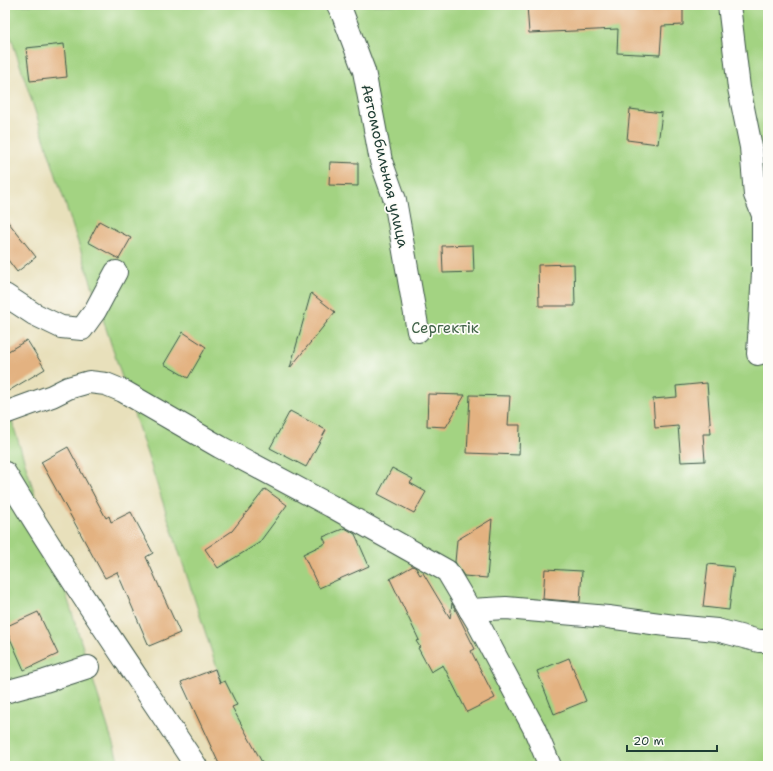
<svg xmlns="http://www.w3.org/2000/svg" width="773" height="771" font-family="'Shantell Sans',sans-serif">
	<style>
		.green { fill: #a3d382; stroke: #61885b }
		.building { fill: #e3b281 }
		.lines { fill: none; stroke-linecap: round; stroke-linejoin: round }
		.minor-casing { stroke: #3d5548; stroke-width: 24 }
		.minor { stroke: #fff; stroke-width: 22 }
		.labels { text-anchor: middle; stroke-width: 3.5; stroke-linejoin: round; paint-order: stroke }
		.street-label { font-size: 15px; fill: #1f3d34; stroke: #fdfcf7 }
		.park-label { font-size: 15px; fill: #406248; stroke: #fdfcf7 }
	</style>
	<rect width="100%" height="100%" fill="#fdfcf7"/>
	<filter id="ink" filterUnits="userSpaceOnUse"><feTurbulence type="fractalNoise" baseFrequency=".025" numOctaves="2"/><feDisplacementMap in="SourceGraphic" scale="8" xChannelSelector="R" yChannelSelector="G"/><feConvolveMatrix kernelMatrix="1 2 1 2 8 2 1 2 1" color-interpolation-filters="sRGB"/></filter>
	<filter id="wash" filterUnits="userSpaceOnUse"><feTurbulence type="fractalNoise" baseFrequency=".012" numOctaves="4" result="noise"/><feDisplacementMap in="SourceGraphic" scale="16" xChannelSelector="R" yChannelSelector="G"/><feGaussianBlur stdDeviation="0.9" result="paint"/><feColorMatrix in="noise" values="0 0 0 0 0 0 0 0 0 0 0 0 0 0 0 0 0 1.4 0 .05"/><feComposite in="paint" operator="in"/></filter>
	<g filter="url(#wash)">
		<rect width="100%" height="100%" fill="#e8e0bb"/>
		<g class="green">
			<path d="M5,5H768V766H249L5,19Z"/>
			<path d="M5,399L120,766H5Z"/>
		</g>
		<g id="blocks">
			<g class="building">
				<path d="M527,5H616L683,9V25L662,26L660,55L617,53L618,29L529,33Z"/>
				<path d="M64,44L67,77L30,81L26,48Z"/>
				<path d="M630,109L662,113L658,144L627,140Z"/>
				<path d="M330,162L358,163V186L329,185Z"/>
				<path d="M5,218L36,257L17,272L5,256Z"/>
				<path d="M99,221L131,238L119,259L88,242Z"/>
				<path d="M473,245L474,272L443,273L442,246Z"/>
				<path d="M574,264L575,306H539L538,265Z"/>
				<path d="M311,293L335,312L290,368Z"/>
				<path d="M183,332L206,347L188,378L164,364Z"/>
				<path d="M27,340L45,369L5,393V353Z"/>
				<path d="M707,383L711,434H703L705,461L681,462L678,426L655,428L653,399L677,397L676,386Z"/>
				<path d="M428,394L465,395L446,427L427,426Z"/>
				<path d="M470,395L510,396L508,425H520L519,455L467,453Z"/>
				<path d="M290,411L326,430L306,467L270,448Z"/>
				<path d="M68,447L106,518L109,516L111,522L131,512L153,553L146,557L180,633L149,646L117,572L105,578L41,462Z"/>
				<path d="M392,468L413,479L410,483L426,492L414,513L378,494Z"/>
				<path d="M265,489L287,505L259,543L218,568L205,549L232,531Z"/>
				<path d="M492,519L487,578L464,576L455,562L457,540Z"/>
				<path d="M345,528L355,534L369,566L319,588L303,554L326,543L323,537Z"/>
				<path d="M708,564L734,567L729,610L703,607Z"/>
				<path d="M413,566L416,568L420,575L423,573L450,618L452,603L475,649L471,651L495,698L467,712L443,665L431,672L418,648L420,647L416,641L419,640L390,579Z"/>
				<path d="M545,569L582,571L580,602L543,599Z"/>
				<path d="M38,612L58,654L24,670L5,627Z"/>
				<path d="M569,658L586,701L554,714L537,671Z"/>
				<path d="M215,669L220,683L225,681L237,705L232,707L264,766H220L181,682Z"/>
			</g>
		</g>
	</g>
	<g filter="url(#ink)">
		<use href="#blocks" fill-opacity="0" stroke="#3d5548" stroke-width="1"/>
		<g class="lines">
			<g class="minor-casing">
				<g id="minor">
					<path d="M338,5L343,15L364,71L381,161L395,200L418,331"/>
					<path d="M729,5L739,88L751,147L755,195L763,215V273L758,354"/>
					<path d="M5,295L34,314L61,327L82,329L95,311L116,272"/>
					<path d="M5,413L52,396L68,388L89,382L106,384L123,391L220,447L331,506L447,571L479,625L534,728L550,766"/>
					<path d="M5,473C65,573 132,669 196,766"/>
					<path d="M470,610L506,608L608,617L674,626L717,630L759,641H768"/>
					<path d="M5,692L45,681L88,667"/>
				</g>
			</g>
			<use href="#minor" class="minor"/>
		</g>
	</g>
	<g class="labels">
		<g class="street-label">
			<text transform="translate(385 166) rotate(77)" y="5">Автомобильная улица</text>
		</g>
		<g class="park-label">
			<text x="445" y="333">Сергектік</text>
		</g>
	</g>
	<rect width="773" height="771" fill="none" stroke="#fdfcf7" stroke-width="20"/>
	<path d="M627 745v6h90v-6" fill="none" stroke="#1f3d34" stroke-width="2"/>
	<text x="633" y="745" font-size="12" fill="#1f3d34" stroke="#fdfcf7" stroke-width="3" paint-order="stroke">20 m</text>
</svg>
